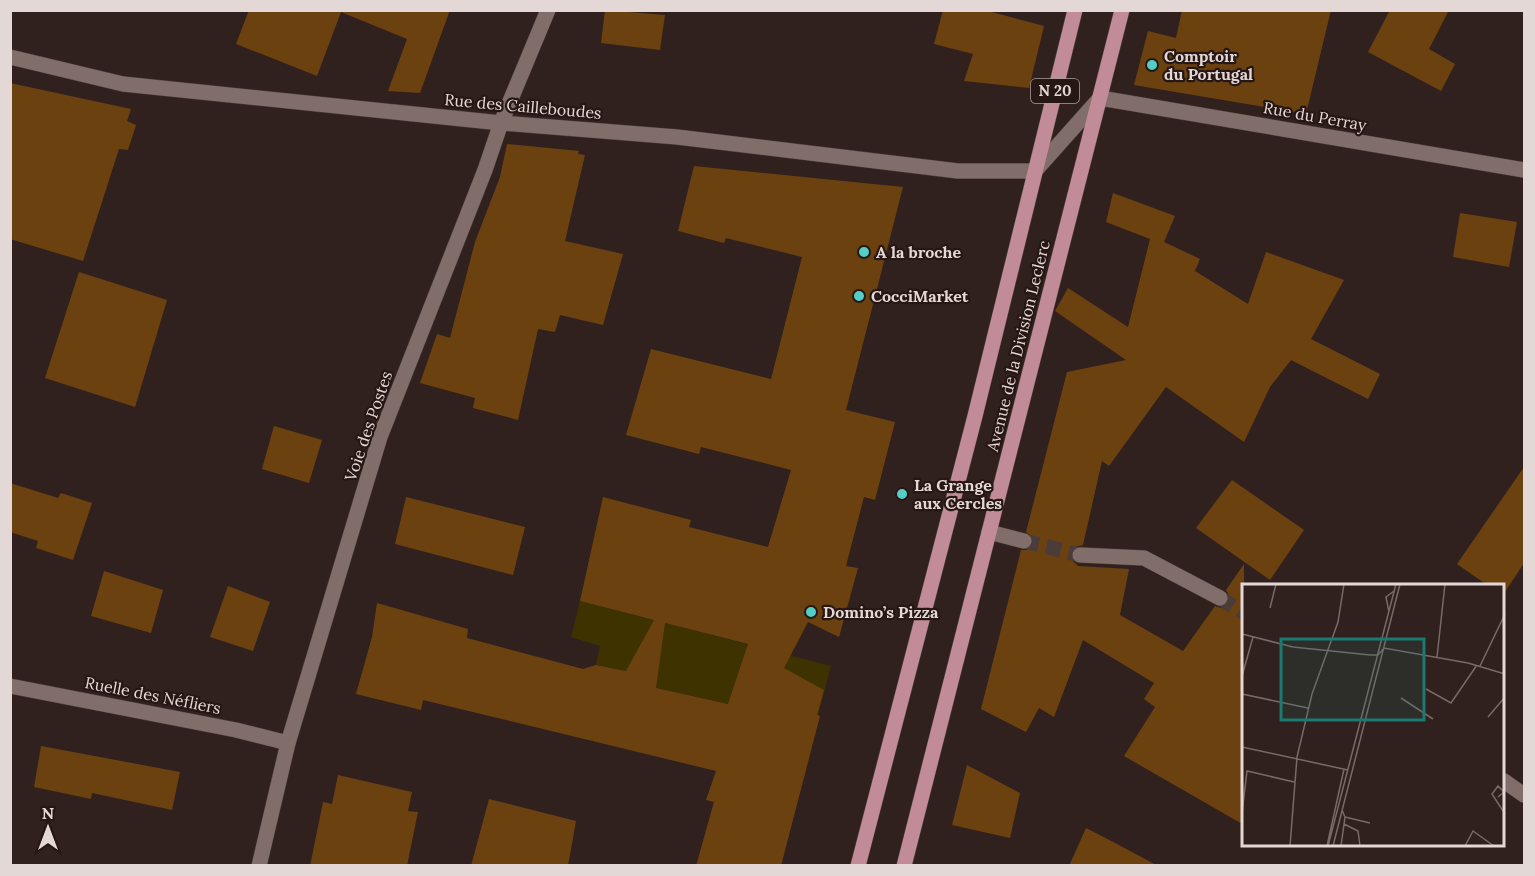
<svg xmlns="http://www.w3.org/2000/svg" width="1535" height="876" font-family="Lora,serif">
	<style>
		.green { fill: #3d3200 }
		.building { fill: #6c4110; fill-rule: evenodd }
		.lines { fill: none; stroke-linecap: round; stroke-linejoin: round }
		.minor-tunnel { stroke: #4c3c39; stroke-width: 15; stroke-dasharray: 15 8; stroke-linecap: butt }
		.minor-casing { stroke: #4d403d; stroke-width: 16 }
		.major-casing { stroke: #4d403d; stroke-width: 16 }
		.minor { stroke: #816d69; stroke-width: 15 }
		.major { stroke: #c18b97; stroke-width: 15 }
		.poi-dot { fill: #54cdc7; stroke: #271714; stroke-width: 2 }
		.labels { text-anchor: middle; stroke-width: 4.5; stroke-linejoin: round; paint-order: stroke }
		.shield { fill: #271714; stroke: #ab9e9b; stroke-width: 1.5 }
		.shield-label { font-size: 15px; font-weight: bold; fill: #e3d8d5 }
		.poi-label { font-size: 16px; font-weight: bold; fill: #e3d8d5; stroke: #271714; text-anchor: start }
		.street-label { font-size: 16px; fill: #e3d8d5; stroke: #271714 }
		.inset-road { fill: none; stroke: #786a67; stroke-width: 1.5 }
		.view { fill: #1a7b73; fill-opacity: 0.15; stroke: #1a7b73; stroke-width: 3 }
		.inset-edge { fill: none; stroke: #e3d8d5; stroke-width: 3 }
	</style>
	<rect width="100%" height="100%" fill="#31211e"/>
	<path class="green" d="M580,601L831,666L818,715L728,704L656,688L626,671L596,665L600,646L571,637Z"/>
	<g class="building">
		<path d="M249,10H450L420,93L388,91L407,39L341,12L317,76L236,44Z"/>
		<path d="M605,10L665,15L660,50L601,43Z"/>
		<path d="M943,10H984L1044,26L1029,88L964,81L973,54L934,44Z"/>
		<path d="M1182,10H1331L1306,114L1134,85L1148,31L1176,38Z"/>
		<path d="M1390,10H1449L1429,49L1455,64L1441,91L1368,52Z"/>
		<path d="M10,83L131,109L127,121L136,125L128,150L119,149L83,261L10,239Z"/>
		<path d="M507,144L579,151L578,154L585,155L565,241L623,254L603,325L560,315L555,332L538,329L518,420L473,408L475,398L420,383L437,334L450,338L475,242L500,177Z"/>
		<path d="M694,166L903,187L846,410L895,422L875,500L864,497L846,566L858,568L839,637L808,622L784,668L824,690L817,715L820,716L781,866H696L714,802L706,800L716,771L423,700L421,710L356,694L372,637L377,603L468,629L467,638L583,669L596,665L626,671L654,620L580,601L603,497L691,520L689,527L768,547L791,470L701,447L699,454L626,435L651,349L771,379L802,257L726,238L724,243L678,231ZM665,623L748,644L728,704L656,688Z"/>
		<path d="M1113,193L1175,216L1164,242L1200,259L1195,271L1248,304L1266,252L1344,280L1311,339L1380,374L1368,399L1291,360L1270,387L1244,442L1166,387L1109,466L1102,461L1083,545L1075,547L1070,554L1072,560L1078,566L1129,569L1120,615L1183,651L1215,606L1221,608L1228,603L1230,597L1226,590L1244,564V825L1124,756L1155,707L1144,699L1154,683L1083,640L1054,717L1039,708L1026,732L981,709L1021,550H1027L1033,544V538L1026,532L1067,372L1126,360L1055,311L1068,288L1128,327L1150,239L1106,222Z"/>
		<path d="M1460,213L1517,222L1509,267L1453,257Z"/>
		<path d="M79,272L167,300L135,407L45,378Z"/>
		<path d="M274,426L322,440L309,483L262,469Z"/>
		<path d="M1524,467V563L1503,595V585H1487L1457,564Z"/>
		<path d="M1232,480L1304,530L1270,580L1196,528Z"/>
		<path d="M10,483L58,498L61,493L92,503L73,560L36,548L38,541L10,532Z"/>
		<path d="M406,497L525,527L513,575L395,544Z"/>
		<path d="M104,571L163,590L151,633L91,616Z"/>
		<path d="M228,586L270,602L253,651L210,637Z"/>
		<path d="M41,746L180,772L172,810L92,793L91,799L34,787Z"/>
		<path d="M967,765L1020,793L1010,838L952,825Z"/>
		<path d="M338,775L412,792L408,811L418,812L407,866H310L323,802L332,804Z"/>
		<path d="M489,799L576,821L568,866H471Z"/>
		<path d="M1086,828L1117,844L1158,866H1069Z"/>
	</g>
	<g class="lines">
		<g class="minor-tunnel">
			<path d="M1024,541L1080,555"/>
			<path d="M1220,598L1244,613"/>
		</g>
		<g class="minor-casing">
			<g id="minor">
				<path d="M10,57L123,84L501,123L677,137L958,171H1035L1100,98L1524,170"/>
				<path d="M989,532L1024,541"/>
				<path d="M1080,555L1144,558L1220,598"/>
				<path d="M10,686L236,730L288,743"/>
				<path d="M1504,781L1524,795"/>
				<path d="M259,866L288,743L380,437L485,170L501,123L548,10"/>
			</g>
		</g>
		<g class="major-casing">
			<g id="major">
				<path d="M858,866L975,416L1075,10"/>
				<path d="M904,866L1122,10"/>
			</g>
		</g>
		<use href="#minor" class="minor"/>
		<use href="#major" class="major"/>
	</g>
	<g class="poi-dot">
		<circle cx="1152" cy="65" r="6"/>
		<circle cx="864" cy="252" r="6"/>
		<circle cx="859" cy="296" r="6"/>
		<circle cx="902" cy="494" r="6"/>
		<circle cx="811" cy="612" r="6"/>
	</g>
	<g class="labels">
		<rect class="shield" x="1031" y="79" width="48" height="24" rx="4.5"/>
		<g class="shield-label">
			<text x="1055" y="96">N 20</text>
		</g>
		<g class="poi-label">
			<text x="1164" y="62">Comptoir<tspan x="1164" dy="18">du Portugal</tspan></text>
			<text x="876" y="258">A la broche</text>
			<text x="871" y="302">CocciMarket</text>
			<text x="914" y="491">La Grange<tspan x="914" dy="18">aux Cercles</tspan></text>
			<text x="823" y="618">Domino’s Pizza</text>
		</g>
		<g class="street-label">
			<text transform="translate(523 106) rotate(5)" y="6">Rue des Cailleboudes</text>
			<text transform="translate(1315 116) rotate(10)" y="6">Rue du Perray</text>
			<text transform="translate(1018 346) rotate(-76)" y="6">Avenue de la Division Leclerc</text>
			<text transform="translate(368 426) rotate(-71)" y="6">Voie des Postes</text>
			<text transform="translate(153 695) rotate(11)" y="6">Ruelle des Néfliers</text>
		</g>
	</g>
	<g transform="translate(1242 584)">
		<rect width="262" height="262" fill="#31211e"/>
		<path class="inset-road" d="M28,24L34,0M147,28L144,13L152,7M0,50L51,63L128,71H136L142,64L226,79L263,90M195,73L203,0M238,82L263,30M0,92L11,53M184,105L209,119L235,81M0,110L66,124M159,114L191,135M246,133L263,113M0,163L106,186M256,213L262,208L256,202L250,210L263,230M0,229L5,187L52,198M0,229V260M103,233L128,239M102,240L116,247L118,262M48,262L55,173L70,110L96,38L102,0M85,262L102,185M86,262L154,0M91,262L158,0M99,262L103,233L100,226M223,262L231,247L252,262"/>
		<path class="view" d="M39,55H182V136H39Z"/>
		<rect width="262" height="262" class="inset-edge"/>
	</g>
	<rect width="1535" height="876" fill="none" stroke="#e3d8d5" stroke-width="24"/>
	<g transform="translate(48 828)" stroke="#271714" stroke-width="4.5" paint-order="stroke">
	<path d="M0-4.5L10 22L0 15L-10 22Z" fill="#e3d8d5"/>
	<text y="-9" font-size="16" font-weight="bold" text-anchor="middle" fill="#e3d8d5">N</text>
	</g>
</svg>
